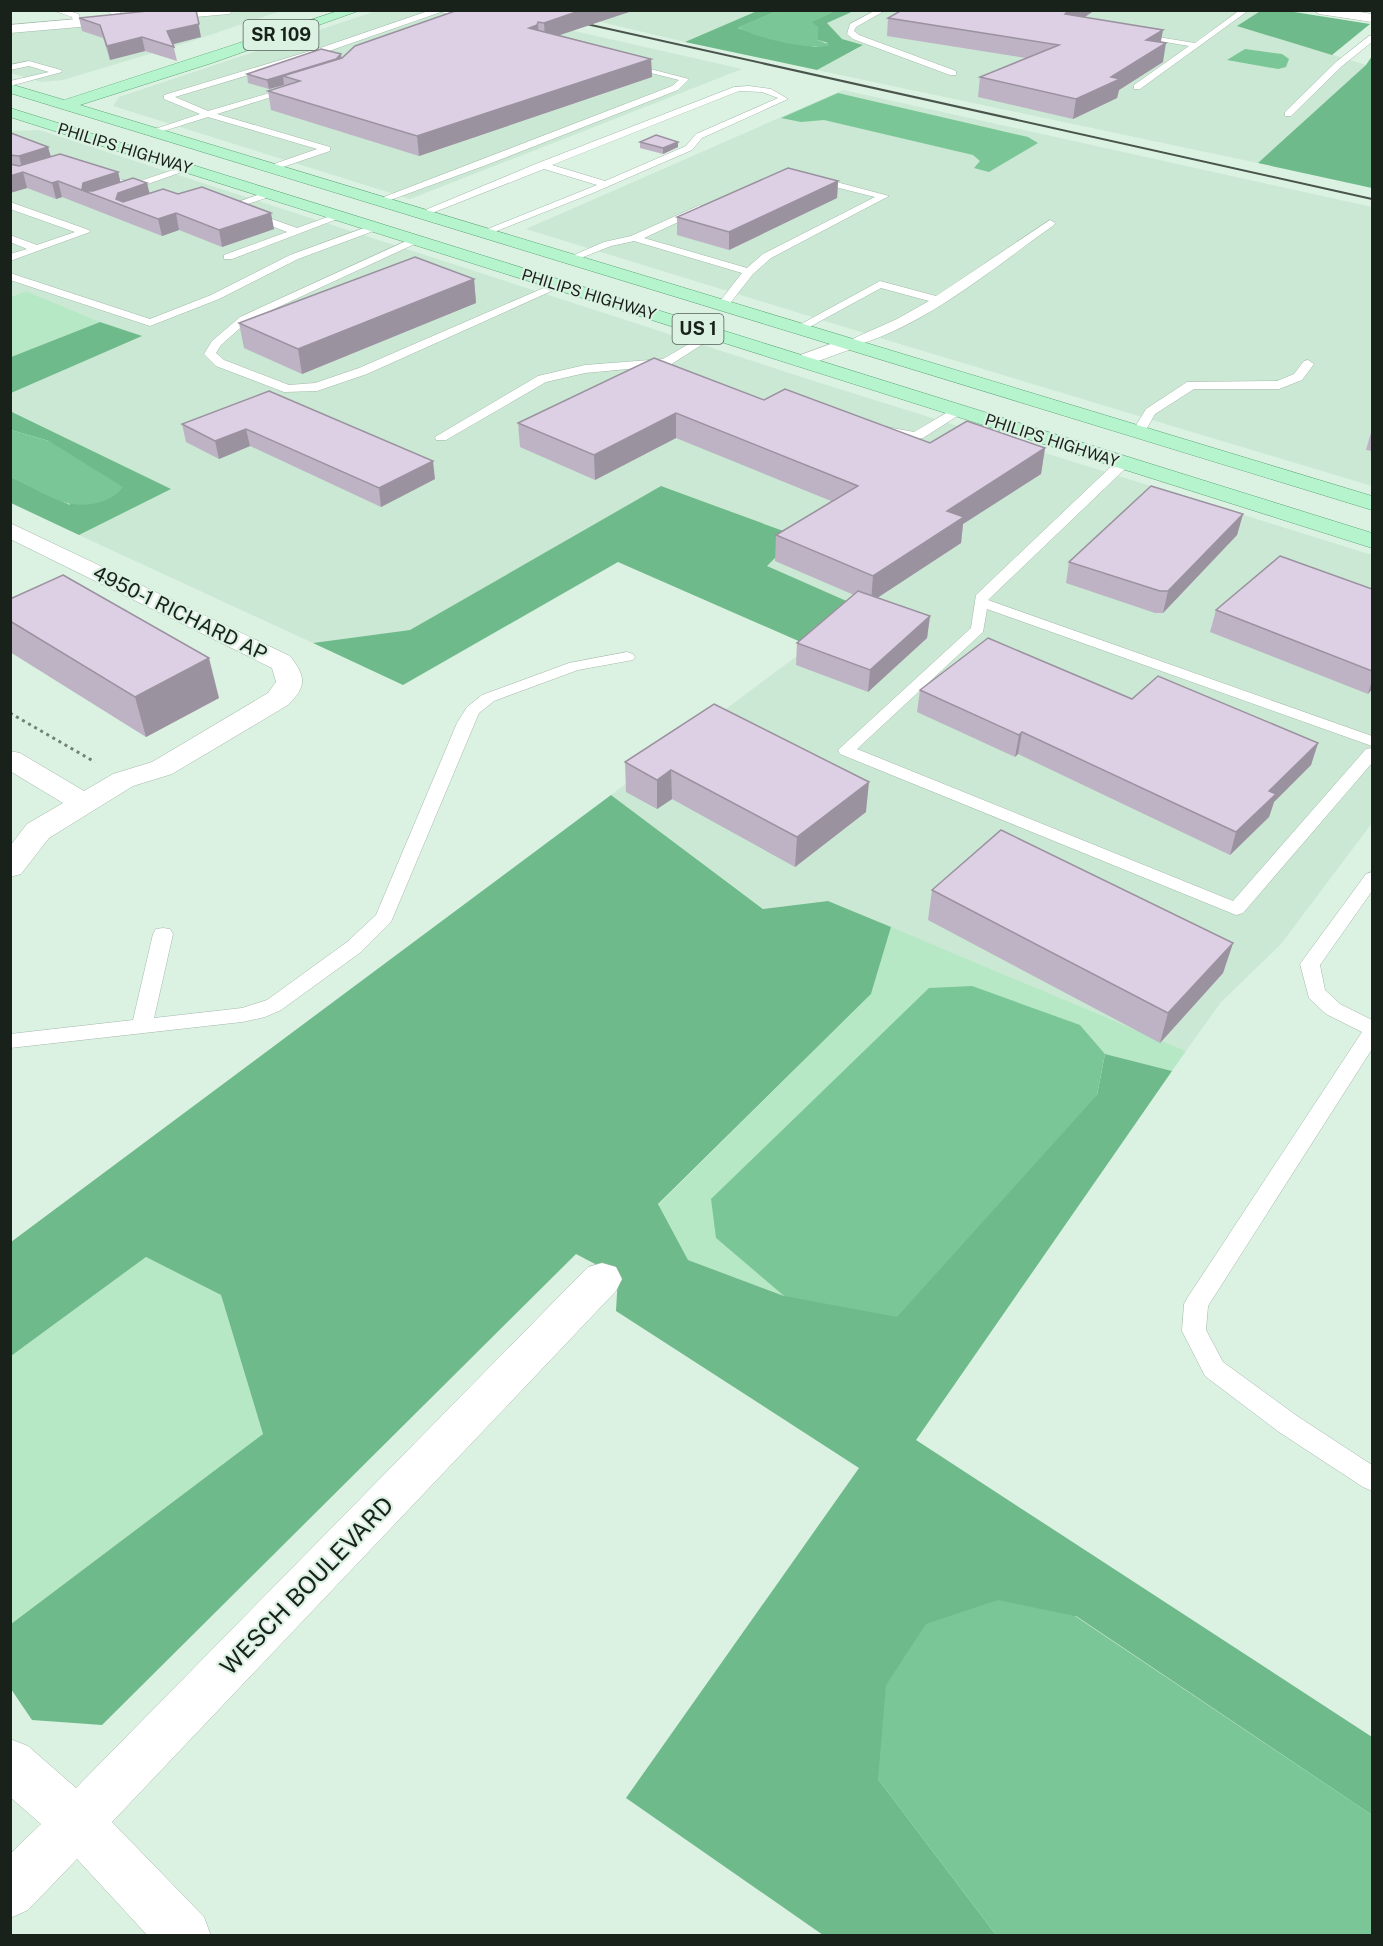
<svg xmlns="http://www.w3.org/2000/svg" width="1383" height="1946" font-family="'Public Sans',sans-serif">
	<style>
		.built { fill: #cae8d3 }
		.green { fill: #b6e8c6 }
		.forest { fill: #6eba8a }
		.water { fill: #7bc696 }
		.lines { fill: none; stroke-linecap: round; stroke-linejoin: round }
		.service-casing { stroke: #a4b9ab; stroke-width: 1 }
		.minor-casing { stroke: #a4b9ab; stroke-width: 1 }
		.tertiary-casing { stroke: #a4b9ab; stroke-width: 1 }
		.primary-casing { stroke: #5fa579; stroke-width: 1 }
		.path { stroke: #728076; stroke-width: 3; stroke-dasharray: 3 4; stroke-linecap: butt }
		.service { fill: #fff; fill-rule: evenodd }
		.minor { fill: #fff; fill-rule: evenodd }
		.tertiary { fill: #fff; fill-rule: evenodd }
		.primary { fill: #b5f4cd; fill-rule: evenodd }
		.rail { stroke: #49544c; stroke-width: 2 }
		.wall { fill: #beb3c4 }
		.shaded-wall { fill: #9b92a0 }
		.building { fill: #ddd0e4; stroke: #9b92a0; stroke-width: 1.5 }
		.labels { text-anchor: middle; stroke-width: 4.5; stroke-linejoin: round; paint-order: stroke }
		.far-street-label { font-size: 16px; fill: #19211b; stroke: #dbf1e2 }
		.shield { fill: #dbf1e2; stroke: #535f57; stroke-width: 1.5 }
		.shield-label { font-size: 18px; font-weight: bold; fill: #19211b }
		.street-label { font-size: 20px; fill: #19211b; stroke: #dbf1e2 }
		.near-street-label { font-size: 24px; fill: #19211b; stroke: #dbf1e2 }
	</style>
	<rect width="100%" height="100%" fill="#dbf1e2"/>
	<g class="built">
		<path d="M856,10L1262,11L1238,26L1366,65L1258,163L817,70L862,46L842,39L827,23Z"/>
		<path d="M254,11H281L189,42L63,80L41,82L11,73L10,31Z"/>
		<path d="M376,11H486L742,69L410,199L113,106L119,97Z"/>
		<path d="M555,11H757L685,42Z"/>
		<path d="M843,90L1372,207V486L890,341L526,229Z"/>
		<path d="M39,130L820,383L1372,555V823L1281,944L1221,1002L1186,1051L828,901L764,909L611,795L810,646L850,603L766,566L797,537L661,486L410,630L313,643L79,535L170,489L11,411V393L141,336L100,322L26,291L11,297V131Z"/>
	</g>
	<g class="green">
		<path d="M26,291L100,322L11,357V297Z"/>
		<path d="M891,927L1186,1051L1172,1071L1105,1054L1080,1025L716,1238L784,1296L688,1260L658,1205L871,994Z"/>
		<path d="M146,1257L221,1295L263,1434L11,1624V1356Z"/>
	</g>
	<g class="forest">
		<path d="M779,10L738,28L768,38L816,47L828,43L818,40V28L811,22L834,11L856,10L827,23L842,39L863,45L817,70L685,42L757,11Z"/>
		<path d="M1262,10L1288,11L1370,24L1332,55L1237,26Z"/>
		<path d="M1372,56V188L1258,163L1366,65Z"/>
		<path d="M100,322L142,336L11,393V357Z"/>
		<path d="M10,411L171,489L79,535L11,503V477L70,505L49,441L11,430Z"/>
		<path d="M661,486L797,536L767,566L851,603L810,646L618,562L403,685L313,643L410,630Z"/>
		<path d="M611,795L763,909L828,901L891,927L871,994L658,1204L688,1260L784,1296L1097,1095L1105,1054L1172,1071L916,1440L1372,1737V1815L1076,1616L878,1779L996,1935H823L626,1798L859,1468L616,1311L618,1276L576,1254L102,1725L32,1720L11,1689V1624L263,1434L221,1295L146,1257L11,1356V1242Z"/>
	</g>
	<g class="water">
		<path d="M779,10L834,11L812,22L818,28V40L830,45C815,52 751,37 738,27Z"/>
		<path d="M1245,49L1282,54L1289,59L1286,67L1278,69L1227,60Z"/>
		<path d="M838,93L1028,137L1038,143L989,172L974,168L980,161L973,155L824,120L801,122L781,118Z"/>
		<path d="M11,430L49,441L123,487C113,502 89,507 71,504C57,502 25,484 11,477Z"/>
		<path d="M972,986L1080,1025L1105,1054L1097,1095L897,1317L784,1296L716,1238L711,1199L929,988Z"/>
		<path d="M998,1600L1075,1616L1372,1815V1935H996L878,1779L886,1685L926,1624Z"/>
	</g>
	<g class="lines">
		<g class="service-casing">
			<g id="service">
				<path d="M52,10H65L79,14L81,23L74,25L72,17Z"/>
				<path d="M106,10L120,12L119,22H113V15Z"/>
				<path d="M431,10H452L478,19L474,21L441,12L326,52L175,97L208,111L297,85V89L217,114L330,147V151L274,170L269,167L271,165L317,149L208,117L154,134L149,131L200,114L164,99V95L320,48Z"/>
				<path d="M876,10H886L856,27L854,31L859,35L956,71V75H950L853,39L847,34L850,24Z"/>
				<path d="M1240,10H1249L1140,89H1134V85L1189,46L1136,37H1133V33L1195,43Z"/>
				<path d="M1369,36H1372V42L1342,66L1291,116H1285V112L1336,62Z"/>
				<path d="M29,61L61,70L62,72L10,86V81L49,72L29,66L10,70V65Z"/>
				<path d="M623,62L689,79L678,90L489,164L385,202L376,200L672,86L679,80L623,66Z"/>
				<path d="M749,86L771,89L788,99L702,138L692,150L593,193L489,234L480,232L597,185L544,169L427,215L418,213L538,163L734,87ZM739,91L762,92L778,98L696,134L686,146L605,181L552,165Z"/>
				<path d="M185,166L193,168L134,189L114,182L119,179L134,183Z"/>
				<path d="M814,176L889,196L771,258L753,274L727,307H719L717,305L742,273L634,241L611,246L576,260H568L567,258L604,242L631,236L700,205L705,208L704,210L644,238L747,268L763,254L875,197L811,181L809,179Z"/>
				<path d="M269,191L274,194L272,196L239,207L297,228L336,214L345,216L232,259H224V255L287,232L224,207Z"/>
				<path d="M10,202L89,230L90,232L10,261V254L27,249L10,242V235L37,245L75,232L10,209Z"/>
				<path d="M1050,220L1055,223L1054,225C990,270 924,328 847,348L841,344L897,319L929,301L881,288L802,331L798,332L792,329L880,281L936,296Z"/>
				<path d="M375,224L380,227L379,229L298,259L219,299L150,326L10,280V273L150,319L211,295L290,255Z"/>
				<path d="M415,237L420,240L419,242L248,321L221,345L216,353L224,360L289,385L315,383L359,368L555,283H563L565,285L367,374L317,391L284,392L216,366L204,354L212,341L240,317Z"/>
				<path d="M713,330L717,331V335L670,365L585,373L546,382L446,440H436L435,437L538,376L585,365L663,359Z"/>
				<path d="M1308,360L1314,364L1302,380L1279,389H1194L1155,414L1143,435L1138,436L1132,432L1146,409L1187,382L1277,381L1294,374L1304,361Z"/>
				<path d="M958,406L964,410L962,413L923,438L911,440L882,434L881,431L887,427L914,432Z"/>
				<path d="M1123,459L1128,460L1130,463L1128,466L988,600L1372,736V746L987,609L983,632L857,749L1233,901L1366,749L1372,748V763L1243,913L1236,915L840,754L838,750L971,628L976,595L1118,460Z"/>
				<path d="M627,652L633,654L635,657L633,660L578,670L494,701L479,713L391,922L361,952L281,1010L265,1017L242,1022L10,1048V1034L133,1020L153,934L156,929L163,928L170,929L173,934L154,1018L242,1008L267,1000L347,942L376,915L457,723L467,707L482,695L569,663Z"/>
				<path d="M1372,872V891L1320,965L1325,990L1340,1004L1372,1020V1049L1208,1306L1206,1330L1223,1362L1297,1416L1372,1465V1491L1363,1487L1279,1432L1205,1376L1182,1331L1184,1304L1188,1297L1362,1032L1326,1014L1309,998L1300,964L1366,874Z"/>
			</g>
		</g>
		<g class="minor-casing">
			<g id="minor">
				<path d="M178,10H235L229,14L10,33V25Z"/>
				<path d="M847,338L854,340L857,344L854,348L802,367L795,365L792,361L795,357Z"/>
				<path d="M10,523L290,656C306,677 307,686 288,705L172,774L133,786L49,838L21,874L10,877V846L27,824L63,803L10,771V751L20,753L84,791L113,774L152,762L268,693L276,682L272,668L10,539Z"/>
				<path d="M602,1263L616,1267L622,1279L616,1291L112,1822L204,1917L211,1936H148L77,1859L28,1910L10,1918V1854L41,1824L10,1797V1739L28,1746L76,1788L588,1267Z"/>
			</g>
		</g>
		<g class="tertiary-casing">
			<path id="tertiary" d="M1313,10H1348L1372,14V22L1319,14Z"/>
		</g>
		<g class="primary-casing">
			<g id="primary">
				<path d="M341,10H361L212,63L80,105L1372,496V510L10,93V84L64,100Z"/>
				<path d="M10,108L1372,533V548L10,117Z"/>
			</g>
		</g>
		<path class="path" d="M10,713L95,762"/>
		<use href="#service" class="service"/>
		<use href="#minor" class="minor"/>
		<use href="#tertiary" class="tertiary"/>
		<use href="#primary" class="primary"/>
		<path class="rail" d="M573,21L1372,199"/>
	</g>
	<g class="wall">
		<path d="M458,10H635L559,35L651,59L652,77L419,156L271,110L268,91L284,86V85L269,89L248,83L247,74L341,58Z"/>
		<path d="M902,10H1095L1085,17L1161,42L1163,62L1119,90L1117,98L1073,119L978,97L980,77L1026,58L887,36L888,18Z"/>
		<path d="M79,18L201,37L173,44L177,61L145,51L110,60L103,38L82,31Z"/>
		<path d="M10,133L48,147L51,156L118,172L120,182L150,193L274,229L222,247L179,230L162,236L62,197L56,199L27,188L10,193Z"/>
		<path d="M640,142H678V147L663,154L640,148Z"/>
		<path d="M838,181L837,198L729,250L677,235V217Z"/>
		<path d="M474,279L476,303L302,374L244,348L239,323Z"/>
		<path d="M269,391L435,479L381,507L250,446L219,459L186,442L182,424Z"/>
		<path d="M764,400L930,443L1045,448L1041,474L963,524L961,543L877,598L930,616L927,638L868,692L796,665L797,643L854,595L775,561L776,535L831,501L676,438L595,480L520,447L518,423Z"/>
		<path d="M1372,429V451L1366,450Z"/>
		<path d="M1243,514L1237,535L1163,613H1155L1066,583L1069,562Z"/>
		<path d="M1372,589V689L1368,694L1210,632L1216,610Z"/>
		<path d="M10,599L219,698L146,737L10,652Z"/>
		<path d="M920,690L1132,699L1318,743L1311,765L1274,802L1269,817L1230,855L1018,754L1015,757L917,712Z"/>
		<path d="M714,704L866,812L795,867L672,799L657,809L626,792L625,762Z"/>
		<path d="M932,890L1233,943L1223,973L1160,1043L928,920Z"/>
	</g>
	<g class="shaded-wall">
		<path d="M196,10L201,37L170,45L167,31Z"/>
		<path d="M582,10H635L545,40L544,23Z"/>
		<path d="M1069,10H1095L1062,32L1065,14Z"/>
		<path d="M538,22L539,39L529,28Z"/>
		<path d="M1163,30L1160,47L1166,43L1163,62L1119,90L1117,98L1073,119L1076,99L1111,77L1146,40Z"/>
		<path d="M142,37L145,51L110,60L107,46Z"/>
		<path d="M341,54L342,63L283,76L284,85L269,89L267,80Z"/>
		<path d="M651,59L652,77L419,156L417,136Z"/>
		<path d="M678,142V147L663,154V148Z"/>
		<path d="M48,147L52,162L23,172L19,156Z"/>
		<path d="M23,172L27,188L10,193V176Z"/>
		<path d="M118,172L122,188L97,196L82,190L83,183Z"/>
		<path d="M58,181L62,197L56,199L52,183Z"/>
		<path d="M838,181L837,198L729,250V232Z"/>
		<path d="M147,183L151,199L126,207L116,199L118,193Z"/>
		<path d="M176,213L179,230L162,236L158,219Z"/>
		<path d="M271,213L274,229L222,247L219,230Z"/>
		<path d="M474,279L476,303L302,374L298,349Z"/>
		<path d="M676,413V438L595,480L594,455Z"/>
		<path d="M246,429L250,446L219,459L215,441Z"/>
		<path d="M1045,448L1041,474L963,524L961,543L871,602L873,576L947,511Z"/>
		<path d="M433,461L435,479L381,507L379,488Z"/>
		<path d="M1243,514L1237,535L1163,613L1168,591Z"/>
		<path d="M930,616L927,638L868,692L870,670Z"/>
		<path d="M209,658L219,698L146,737L135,697Z"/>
		<path d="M1372,680V689L1368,694Z"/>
		<path d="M1022,732L1018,754L1015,757L1019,735Z"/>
		<path d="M1318,743L1311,765L1274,802L1269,817L1230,855L1236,832L1269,791Z"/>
		<path d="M671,770L672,799L657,809V780Z"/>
		<path d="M869,782L866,812L795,867L797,837Z"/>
		<path d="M1233,943L1223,973L1160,1043L1168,1013Z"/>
	</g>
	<g class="building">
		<path d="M158,10H196L199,24L167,31L174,47L142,37L107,46L100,25L79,18Z"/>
		<path d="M458,10H582L544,23L538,22L537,25L529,28L651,59L417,136L268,91L300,81L283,76L342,58L355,46Z"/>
		<path d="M902,10H1069L1065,14L1163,30L1146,40L1166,43L1111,77L1120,79L1076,99L980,77L1059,45L888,18Z"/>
		<path d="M321,49L341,54L336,59L267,80L247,74Z"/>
		<path d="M10,133H11L48,147L19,156L10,155Z"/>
		<path d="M656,135L678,142L663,148L640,142Z"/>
		<path d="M60,154L118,172L83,183L82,189L84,191H93L133,178L147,183L118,193L116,199L123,202L163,189L178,194L202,187L271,213L219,230L176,213L158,219L58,181L52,183L23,172L10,176V164L19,166Z"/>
		<path d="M788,168L838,181L729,232L677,217Z"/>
		<path d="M415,257L474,279L298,349L239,323Z"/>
		<path d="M654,358L764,400L785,389L930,443L967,421L1045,448L947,511L964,517L873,576L776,535L858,486L676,413L594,455L518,423Z"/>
		<path d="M269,391L433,461L379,488L246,429L215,441L182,424Z"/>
		<path d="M1151,486L1243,514L1168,591H1160L1069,562Z"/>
		<path d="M1280,556L1372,589V671L1216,610Z"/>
		<path d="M63,575L209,658L135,697L10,621V599Z"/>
		<path d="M858,591L930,616L870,670L797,643Z"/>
		<path d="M988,638L1132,699L1158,676L1318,743L1269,791L1276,794L1236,832L1022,732L1019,735L920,690Z"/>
		<path d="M714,704L869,782L797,837L671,770L657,780L625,762Z"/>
		<path d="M1001,830L1233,943L1168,1013L932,890Z"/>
	</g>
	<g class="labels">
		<g class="far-street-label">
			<text transform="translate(125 148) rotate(17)" y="6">PHILIPS HIGHWAY</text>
			<text transform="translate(589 294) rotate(17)" y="6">PHILIPS HIGHWAY</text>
			<text transform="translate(1052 440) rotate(18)" y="6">PHILIPS HIGHWAY</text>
		</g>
		<g class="shield">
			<rect x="243.5" y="20" width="75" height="30" rx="4.5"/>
			<rect x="672.5" y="314" width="51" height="30" rx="4.5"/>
		</g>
		<g class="shield-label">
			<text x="281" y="41">SR 109</text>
			<text x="698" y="335">US 1</text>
		</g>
		<g class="street-label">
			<text transform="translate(180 613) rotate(26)" y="7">4950-1 RICHARD AP</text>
		</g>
		<g class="near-street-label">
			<text transform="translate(307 1586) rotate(-46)" y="8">WESCH BOULEVARD</text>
		</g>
	</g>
	<rect width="1383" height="1946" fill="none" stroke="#19211b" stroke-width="24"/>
</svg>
